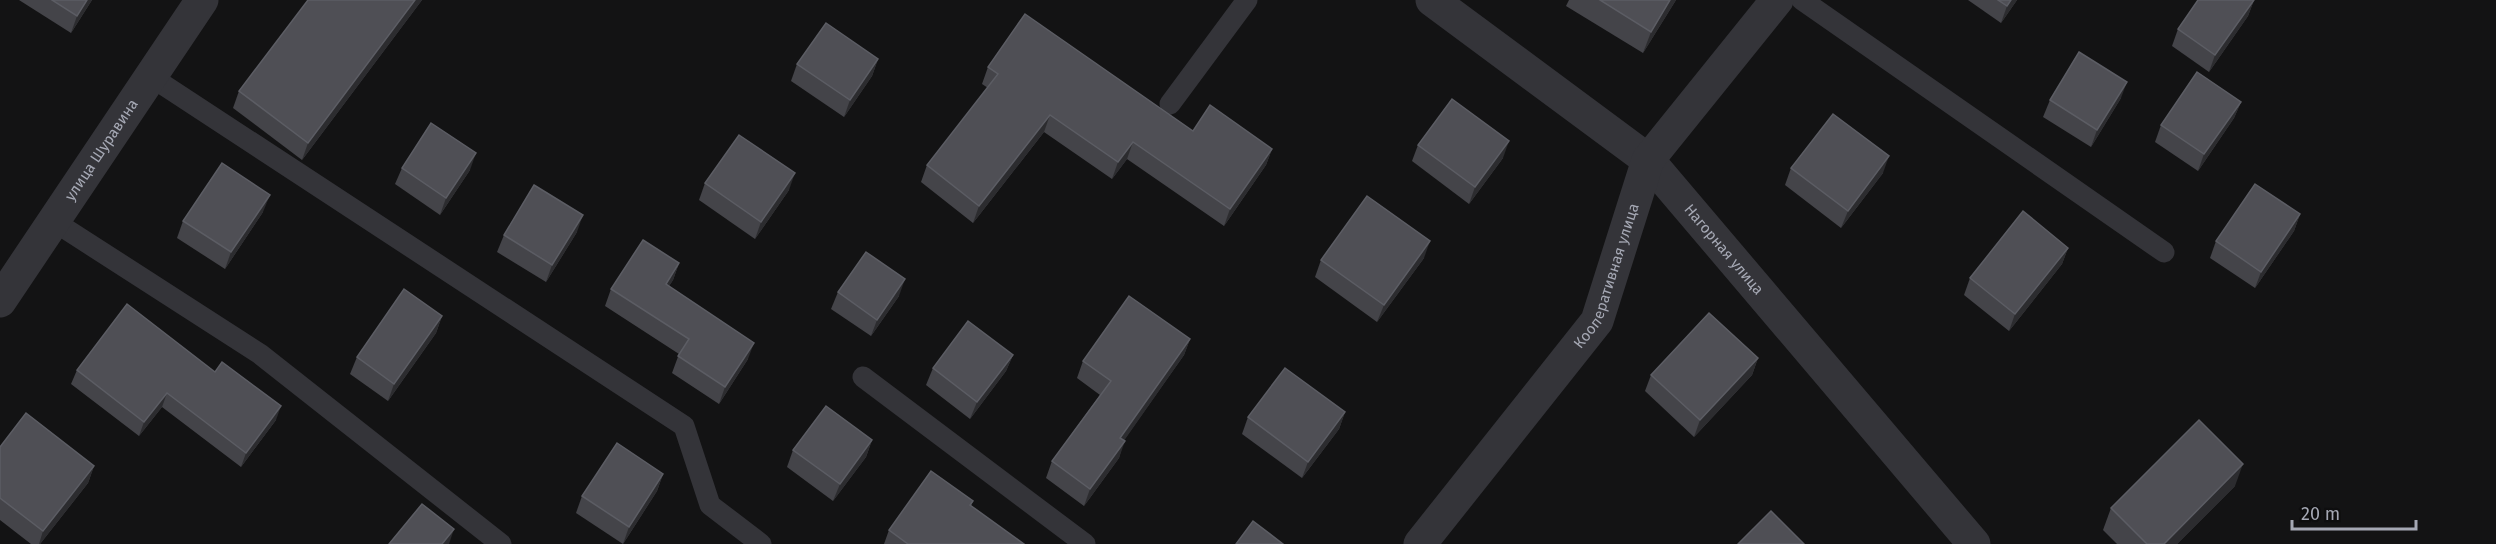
<svg xmlns="http://www.w3.org/2000/svg" width="2496" height="544" font-family="'Fira Sans',sans-serif">
	<style>
		.lines { fill: none; stroke-linecap: round; stroke-linejoin: round }
		.lane { stroke: #343439; stroke-width: 21 }
		.street { stroke: #343439; stroke-width: 33 }
		.wall { fill: #444449 }
		.shaded-wall { fill: #2c2c2f }
		.building { fill: #4f4f55; stroke: #5c5d64; stroke-width: 1.5 }
		.labels { text-anchor: middle; stroke-width: 4.5; stroke-linejoin: round; paint-order: stroke }
		.street-label { font-size: 15px; fill: #a5a8b4; stroke: #0e0e0f }
	</style>
	<rect width="100%" height="100%" fill="#131314"/>
	<g class="lines">
		<g class="lane">
			<path d="M1802,0L2164,252"/>
			<path d="M150,76L684,426L710,505L761,544"/>
			<path d="M1170,104L1247,0"/>
			<path d="M55,222L260,354L501,544"/>
			<path d="M863,377L1085,544"/>
		</g>
		<g class="street">
			<path id="s1" d="M1432,0L1648,160L1974,544"/>
			<path id="s2" d="M0,301L202,0"/>
			<path id="s3" d="M1420,544L1597,321L1648,160L1777,0"/>
		</g>
	</g>
	<g class="wall">
		<path d="M19,0H92L71,33Z"/>
		<path d="M308,0H422L302,160L233,108L239,91Z"/>
		<path d="M1569,0H1676L1643,53L1566,6Z"/>
		<path d="M1968,0H2017L2001,23Z"/>
		<path d="M2254,0L2248,16L2209,72L2172,46L2178,29Z"/>
		<path d="M878,59L872,76L844,117L791,81L797,64Z"/>
		<path d="M988,67L1193,131L1272,149L1266,165L1224,226L1127,159L1112,179L1044,132L973,223L921,182L927,165L988,88L982,84Z"/>
		<path d="M2121,98L2091,147L2043,117L2050,100Z"/>
		<path d="M2241,102L2234,118L2198,171L2155,142L2161,125Z"/>
		<path d="M1418,145L1503,158L1469,204L1412,161Z"/>
		<path d="M402,168L470,170L440,215L395,184Z"/>
		<path d="M1791,168L1883,173L1841,228L1785,185Z"/>
		<path d="M705,183L789,190L755,239L699,200Z"/>
		<path d="M263,212L225,269L177,238L183,221Z"/>
		<path d="M2300,214L2294,231L2255,288L2210,258L2216,241Z"/>
		<path d="M577,232L546,282L497,252L504,235Z"/>
		<path d="M2068,248L2062,264L2009,331L1964,295L1970,278Z"/>
		<path d="M1424,258L1377,322L1315,277L1321,260Z"/>
		<path d="M679,263L673,280L669,286L748,359L719,404L672,373L679,354L605,306L611,289Z"/>
		<path d="M838,292L899,296L871,336L831,309Z"/>
		<path d="M442,316L436,333L388,401L350,374L357,357Z"/>
		<path d="M1190,339L1184,355L1124,440L1119,458L1084,506L1046,478L1052,461L1100,395L1077,378L1083,361Z"/>
		<path d="M1013,355L1006,371L970,419L926,385L933,368Z"/>
		<path d="M1758,358L1752,375L1694,437L1645,391L1651,375Z"/>
		<path d="M77,370L276,420L241,467L162,407L139,436L71,384Z"/>
		<path d="M1345,412L1339,429L1302,478L1242,434L1248,417Z"/>
		<path d="M872,440L866,457L833,501L787,467L793,450Z"/>
		<path d="M0,447L94,466L88,483L40,544H31L0,520Z"/>
		<path d="M663,474L657,491L623,544L576,513L582,496Z"/>
		<path d="M2235,486L2177,544H2117L2103,530L2111,508Z"/>
		<path d="M973,501L971,506L1024,544H884L889,530Z"/>
	</g>
	<g class="shaded-wall">
		<path d="M87,0H92L71,33L77,16Z"/>
		<path d="M415,0H422L302,160L308,143Z"/>
		<path d="M1670,0H1676L1643,53L1651,32Z"/>
		<path d="M2011,0H2017L2001,23L2007,6Z"/>
		<path d="M2254,0L2248,16L2209,72L2215,55Z"/>
		<path d="M878,59L872,76L844,117L850,100Z"/>
		<path d="M2127,82L2121,98L2091,147L2097,130Z"/>
		<path d="M2241,102L2234,118L2198,171L2204,154Z"/>
		<path d="M1050,115L1044,132L973,223L979,206Z"/>
		<path d="M1509,141L1503,158L1469,204L1475,187Z"/>
		<path d="M1133,142L1127,159L1112,179L1118,162Z"/>
		<path d="M1272,149L1266,165L1224,226L1230,209Z"/>
		<path d="M476,153L470,170L440,215L446,198Z"/>
		<path d="M1889,156L1883,173L1841,228L1848,211Z"/>
		<path d="M795,173L789,190L755,239L761,222Z"/>
		<path d="M270,195L263,212L225,269L231,252Z"/>
		<path d="M2300,214L2294,231L2255,288L2261,272Z"/>
		<path d="M583,215L577,232L546,282L552,265Z"/>
		<path d="M1430,241L1424,258L1377,322L1384,305Z"/>
		<path d="M2068,248L2062,264L2009,331L2015,314Z"/>
		<path d="M679,263L673,280L660,300L666,284Z"/>
		<path d="M905,279L899,296L871,336L877,320Z"/>
		<path d="M442,316L436,333L388,401L394,384Z"/>
		<path d="M1190,339L1184,355L1114,455L1120,438Z"/>
		<path d="M754,343L748,359L719,404L725,387Z"/>
		<path d="M1013,355L1006,371L970,419L977,402Z"/>
		<path d="M1758,358L1752,375L1694,437L1700,420Z"/>
		<path d="M167,393L162,407L139,436L144,422Z"/>
		<path d="M281,406L276,420L241,467L246,453Z"/>
		<path d="M1345,412L1339,429L1302,478L1308,462Z"/>
		<path d="M872,440L866,457L833,501L840,484Z"/>
		<path d="M1125,441L1119,458L1084,506L1090,489Z"/>
		<path d="M2243,464L2235,486L2177,544H2164Z"/>
		<path d="M94,466L88,483L40,544H39L43,531Z"/>
		<path d="M663,474L657,491L623,544L629,527Z"/>
		<path d="M454,529L449,544H442Z"/>
	</g>
	<g class="building">
		<path d="M52,0H87L77,16Z"/>
		<path d="M308,0H415L308,143L239,91Z"/>
		<path d="M1600,0H1670L1651,32Z"/>
		<path d="M1998,0H2011L2007,6Z"/>
		<path d="M2198,0H2254L2215,55L2178,29Z"/>
		<path d="M1025,14L1193,131L1210,105L1272,149L1230,209L1133,142L1118,162L1050,115L979,206L927,165L998,74L988,67Z"/>
		<path d="M826,23L878,59L850,100L797,64Z"/>
		<path d="M2079,52L2127,82L2097,130L2050,100Z"/>
		<path d="M2197,72L2241,102L2204,154L2161,125Z"/>
		<path d="M1452,99L1509,141L1475,187L1418,145Z"/>
		<path d="M1833,114L1889,156L1848,211L1791,168Z"/>
		<path d="M431,123L476,153L446,198L402,168Z"/>
		<path d="M739,135L795,173L761,222L705,183Z"/>
		<path d="M222,163L270,195L231,252L183,221Z"/>
		<path d="M2255,184L2300,214L2261,272L2216,241Z"/>
		<path d="M534,185L583,215L552,265L504,235Z"/>
		<path d="M1367,196L1430,241L1384,305L1321,260Z"/>
		<path d="M2023,211L2068,248L2015,314L1970,278Z"/>
		<path d="M643,240L679,263L666,284L754,343L725,387L678,356L689,339L611,289Z"/>
		<path d="M866,252L905,279L877,320L838,292Z"/>
		<path d="M404,289L442,316L394,384L357,357Z"/>
		<path d="M1129,296L1190,339L1120,438L1125,441L1090,489L1052,461L1111,381L1083,361Z"/>
		<path d="M127,304L215,372L222,362L281,406L246,453L167,393L144,422L77,370Z"/>
		<path d="M1709,313L1758,358L1700,420L1651,375Z"/>
		<path d="M968,321L1013,355L977,402L933,368Z"/>
		<path d="M1285,368L1345,412L1308,462L1248,417Z"/>
		<path d="M826,406L872,440L840,484L793,450Z"/>
		<path d="M26,413L94,466L43,531L0,498V447Z"/>
		<path d="M2199,420L2243,464L2164,544H2147L2111,508Z"/>
		<path d="M617,443L663,474L629,527L582,496Z"/>
		<path d="M931,471L973,501L970,505L1024,544H908L889,530Z"/>
		<path d="M422,504L454,529L442,544H389Z"/>
		<path d="M1771,511L1804,544H1738Z"/>
		<path d="M1253,521L1283,544H1236Z"/>
	</g>
	<g class="labels">
		<g class="street-label">
			<text dy="5" stroke="none"><textPath href="#s2" startOffset="182">улица Шуравина</textPath></text>
			<text dy="5" stroke="none"><textPath href="#s1" startOffset="386">Нагорная улица</textPath></text>
			<text dy="5" stroke="none"><textPath href="#s3" startOffset="330">Кооперативная улица</textPath></text>
		</g>
	</g>
	<path d="M2292 520v9h124v-9" fill="none" stroke="#a5a8b4" stroke-width="3"/>
	<text x="2301" y="520" font-size="18" fill="#a5a8b4" stroke="#0e0e0f" stroke-width="4.5" paint-order="stroke">20 m</text>
</svg>
